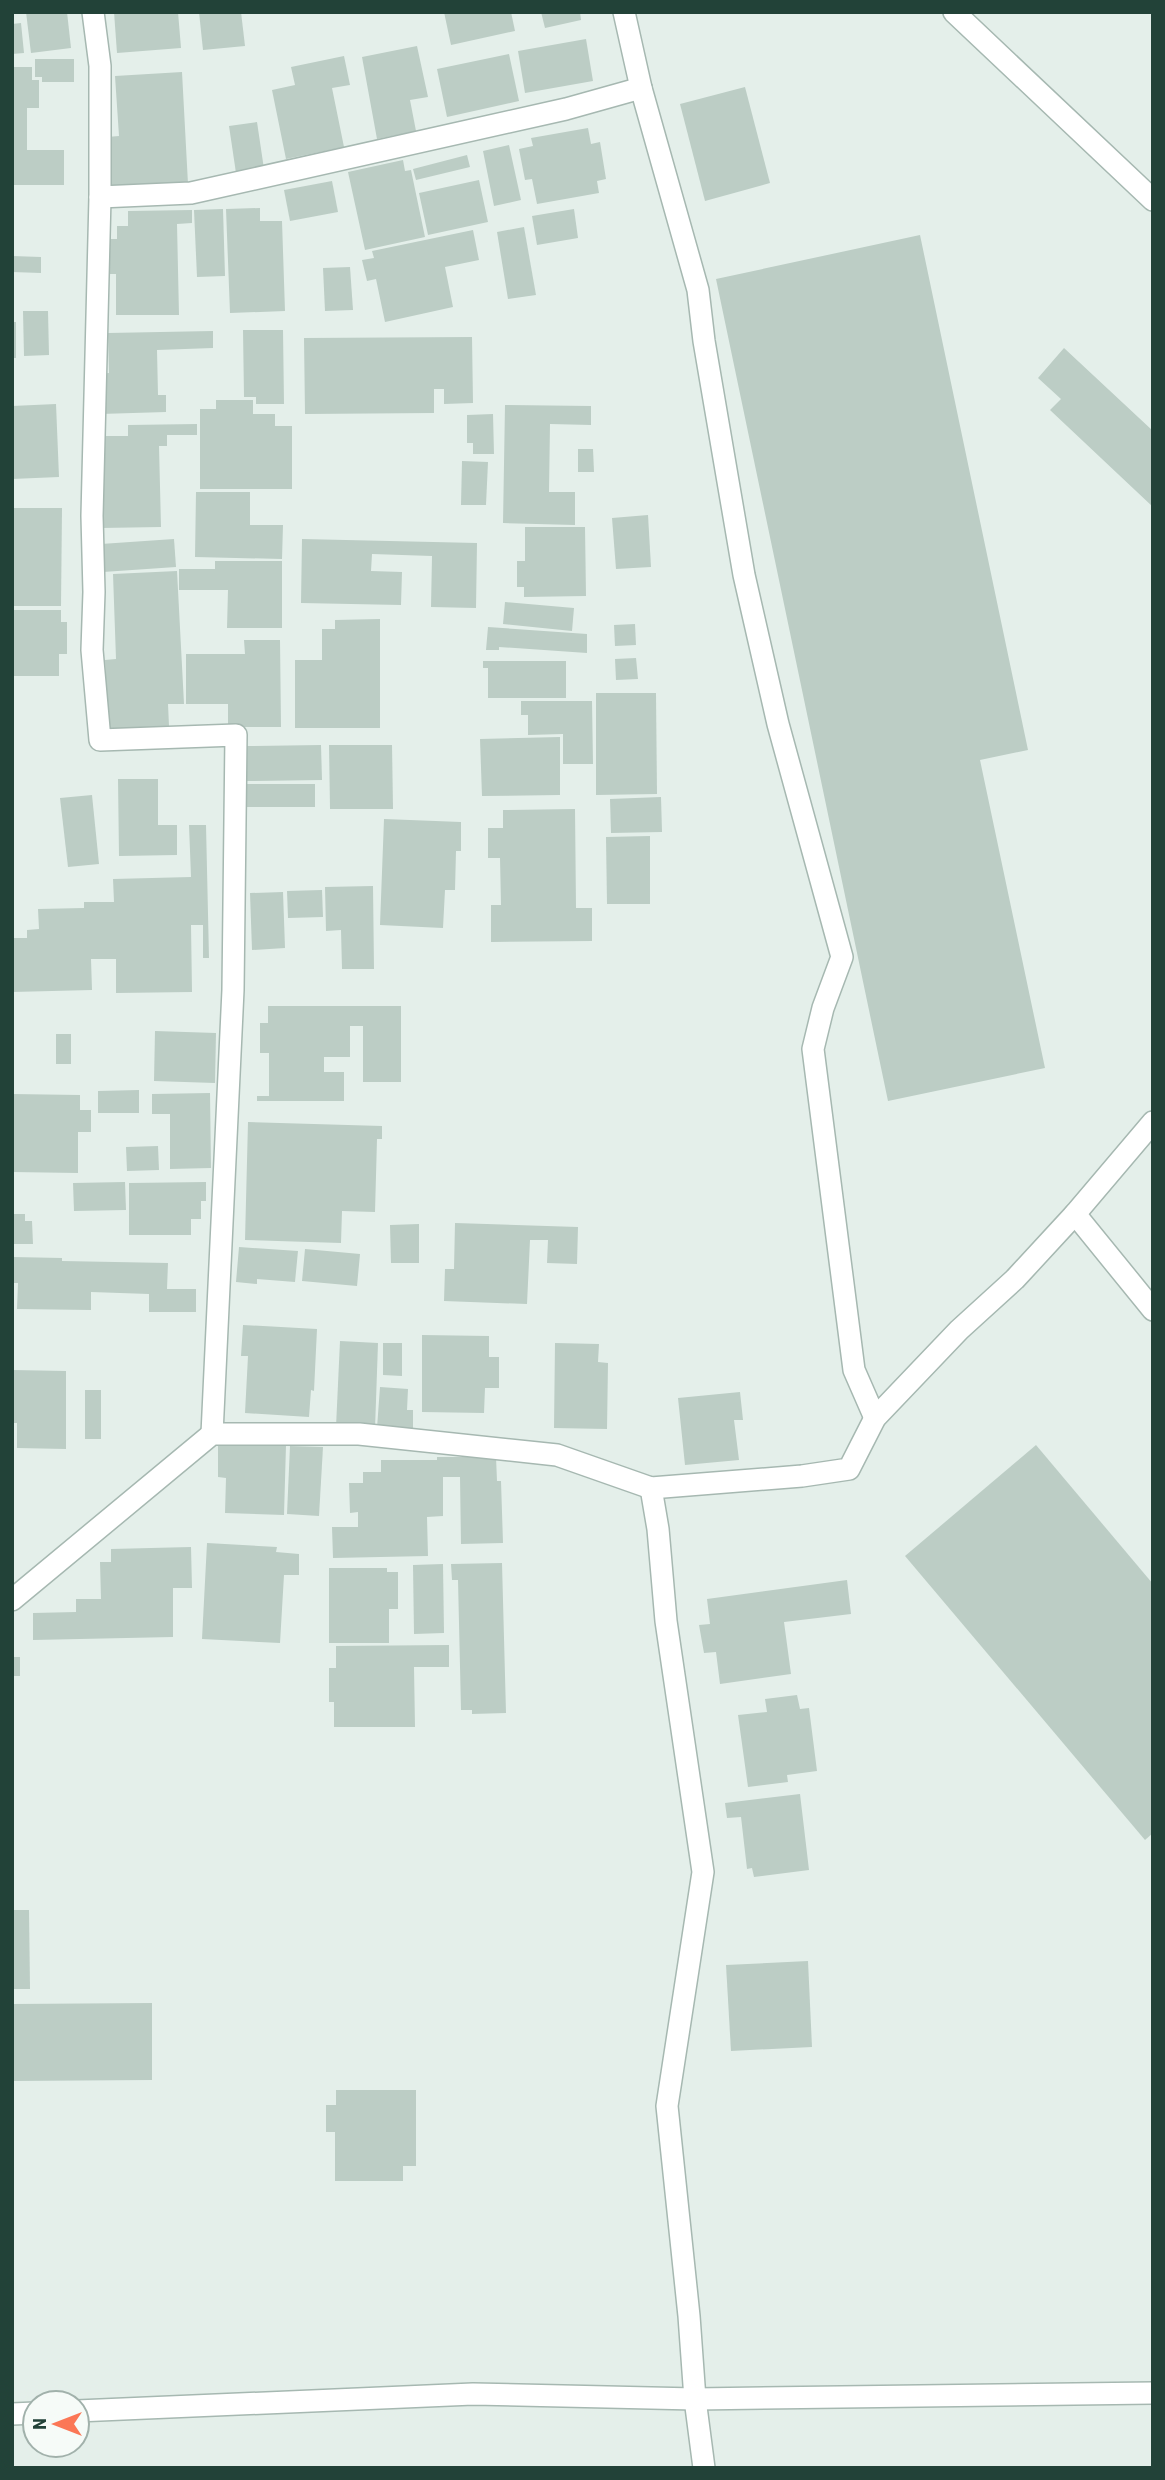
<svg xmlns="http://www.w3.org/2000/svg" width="1165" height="2480" font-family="'Roboto Condensed',sans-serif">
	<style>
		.building { fill: #bccdc5 }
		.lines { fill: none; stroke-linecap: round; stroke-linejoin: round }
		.minor-casing { stroke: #a6b8b1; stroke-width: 24 }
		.minor { stroke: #fff; stroke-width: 21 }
	</style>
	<rect width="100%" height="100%" fill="#e4efea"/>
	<g class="building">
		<path d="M26,12H67L71,48L31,53Z"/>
		<path d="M114,12H178L181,48L117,53Z"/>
		<path d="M199,12H241L245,46L203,50Z"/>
		<path d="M444,12H511L515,31L451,45Z"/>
		<path d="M541,12H580L581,20L545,28Z"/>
		<path d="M21,23L24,53L12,54V24Z"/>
		<path d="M586,39L593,81L525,93L518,51Z"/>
		<path d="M417,46L428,97L410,100L416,131L377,139L362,57Z"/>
		<path d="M509,54L519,101L447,117L437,69Z"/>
		<path d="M344,56L350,85L332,88L344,147L286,159L272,90L295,85L291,67Z"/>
		<path d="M35,59H74V82H42V77H35Z"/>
		<path d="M12,67H32V80H39V108H27V150H64V185H12Z"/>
		<path d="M182,72L188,184L110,189L107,137L119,136L115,76Z"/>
		<path d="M745,87L770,183L705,201L680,104Z"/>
		<path d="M257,122L264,169L236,173L229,126Z"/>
		<path d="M588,128L591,144L600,142L606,179L597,181L599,193L537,204L532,179L525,180L519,149L533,146L531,138Z"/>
		<path d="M509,145L521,200L494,206L483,151Z"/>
		<path d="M467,155L470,167L416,180L413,169Z"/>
		<path d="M403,160L405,171L411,170L425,237L365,250L348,172Z"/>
		<path d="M479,180L488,222L428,235L419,193Z"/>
		<path d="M332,181L338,212L290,221L284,190Z"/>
		<path d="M260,208V221H282L285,311L230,313L226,209Z"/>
		<path d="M223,209L225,276L197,277L194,210Z"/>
		<path d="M574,209L578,238L537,245L532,216Z"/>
		<path d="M192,210V223L177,224L179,315H116V274H106V239H117V226H128V211Z"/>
		<path d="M524,227L536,295L508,299L497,232Z"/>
		<path d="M473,230L479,260L445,267L453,307L385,322L376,279L367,281L362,260L374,258L372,251Z"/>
		<path d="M920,235L1028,750L980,760L1045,1068L888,1101L716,279Z"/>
		<path d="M12,256L41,257V273L12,272Z"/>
		<path d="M350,267L353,310L325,311L323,268Z"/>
		<path d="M23,311H48L49,355L24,356Z"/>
		<rect x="12" y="322" width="4" height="36"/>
		<path d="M243,330H283L284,404H256V397H244Z"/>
		<path d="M213,331V348L157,350L158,395H166V412L100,414L98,374L109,373L108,333Z"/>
		<path d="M472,337L473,403L444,404V389H434V413L305,414L304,338Z"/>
		<path d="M1064,348L1153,431V507L1050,410L1061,399L1038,378Z"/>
		<path d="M216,400H253V414H275V426H292V489H200V409H216Z"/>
		<path d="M56,404L59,477L12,479V406Z"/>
		<path d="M505,405L591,406V425L550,424L549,492H575V525L503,523Z"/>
		<path d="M493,414L494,454H473V443H467V415Z"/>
		<path d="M197,424V435H167V446H159L161,527L101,528V436H128V425Z"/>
		<path d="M578,449H593L594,472H578Z"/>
		<path d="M462,461L488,462L486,505H461Z"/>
		<path d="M196,492H250V525H283L282,559L195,557Z"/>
		<path d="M12,508H62L61,606H12Z"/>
		<path d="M648,515L651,567L616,569L612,518Z"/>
		<path d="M525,527H585L586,596L524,597V587H517V561H525Z"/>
		<path d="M174,539L176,567L103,572L101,544Z"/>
		<path d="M302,539L477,543L476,608L431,607L432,556L372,554L371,571L402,572L401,605L301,603Z"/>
		<path d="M215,561H282V628H227L228,590H179V569H215Z"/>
		<path d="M177,571L184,704H168L169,726L108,729L105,660L116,659L113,574Z"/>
		<path d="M505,602L574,608L572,631L503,624Z"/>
		<path d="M12,610H61V622H67V654H59V676H12Z"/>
		<path d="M380,619V728H295V660H322V629H335V620Z"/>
		<path d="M635,624L636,645L615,646L614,625Z"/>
		<path d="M488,627L587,634V653L499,647V650H486Z"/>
		<path d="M244,640H280L281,727H228V704H186V654H245Z"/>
		<path d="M636,658L638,679L616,680L615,659Z"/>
		<path d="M483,661H566V698H488V668H483Z"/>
		<path d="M596,693H656L657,794L596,795Z"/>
		<path d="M521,701H592L593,764H563V734L528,735V715H521Z"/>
		<path d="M560,737V795L482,796L480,739Z"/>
		<path d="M321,745L322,780L247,781V746Z"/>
		<path d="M329,745H392L393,809H330Z"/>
		<path d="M118,779H158V825H177V855L119,856Z"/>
		<rect x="247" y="784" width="68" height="23"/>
		<path d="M92,795L99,864L68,867L60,798Z"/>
		<path d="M661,797L662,832L611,833L610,799Z"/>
		<path d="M575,809L576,908H592V941L491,942V905H501L500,858H488V828H503V810Z"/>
		<path d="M384,819L461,822V851H456L455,890H445L443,928L380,925Z"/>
		<path d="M189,825H206L209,958H203V925H191L192,992L116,993V959H91L92,990L12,992V938H27V930L39,929L38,909L84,908V902H114L113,879L191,877Z"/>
		<path d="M650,836V904H607L606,837Z"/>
		<path d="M373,886L374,969H342L341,930L326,931L325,887Z"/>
		<path d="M322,890L323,917L288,918L287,891Z"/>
		<path d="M283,892L285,948L252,950L250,893Z"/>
		<path d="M268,1006H401V1082H363V1026H350V1057H324V1072H344V1101H257V1096H269V1053H260V1023H268Z"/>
		<path d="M155,1031L216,1033L215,1083L154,1081Z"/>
		<rect x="56" y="1034" width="15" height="30"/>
		<path d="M139,1090V1113H98V1091Z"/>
		<path d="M210,1093L211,1168L170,1169V1114H152V1094Z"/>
		<path d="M12,1094L80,1095V1110H91V1132H78V1173L12,1172Z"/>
		<path d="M248,1122L382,1126V1139H377L375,1212L342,1211L341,1243L245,1240Z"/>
		<path d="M158,1146L159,1170L127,1171L126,1147Z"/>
		<path d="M125,1182L126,1210L74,1211L73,1183Z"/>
		<path d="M206,1182V1201H201V1219H191V1235H129V1183Z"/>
		<path d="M12,1214H25V1221H32L33,1244H12Z"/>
		<path d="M455,1223L578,1227L577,1264L547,1263L548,1240H530L527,1304L444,1301L445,1269H454Z"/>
		<path d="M419,1224V1263H391L390,1225Z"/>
		<path d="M239,1247L298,1251L295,1282L257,1279V1284L236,1282Z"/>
		<path d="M305,1249L360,1254L357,1286L302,1281Z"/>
		<path d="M12,1257L62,1258V1261L168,1263L167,1289H196V1312H149V1294L91,1292V1310L17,1309L18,1283H12Z"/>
		<path d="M243,1325L317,1329L314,1391L311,1390L309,1417L245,1413L248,1356H241Z"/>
		<path d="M422,1335L489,1336V1357H499V1388H485L484,1413L422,1412Z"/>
		<path d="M340,1341L378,1343L375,1429L336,1427Z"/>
		<path d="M383,1343H402V1376L383,1375Z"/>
		<path d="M555,1343L599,1344L598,1362L608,1363L607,1429L554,1428Z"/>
		<path d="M12,1370L66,1371V1449L17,1448V1423H12Z"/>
		<path d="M380,1387L408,1389L407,1410H413V1429L377,1428Z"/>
		<rect x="85" y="1390" width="16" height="49"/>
		<path d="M740,1392L743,1420H734L739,1460L685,1465L678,1398Z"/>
		<path d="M218,1443L286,1445L284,1515L225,1513L226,1478L218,1477Z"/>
		<path d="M1036,1445L1153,1584V1833L1145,1840L905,1556Z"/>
		<path d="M290,1446L323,1447L319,1516L287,1514Z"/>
		<path d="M437,1457H496L497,1481H501L503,1543L461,1544L460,1477H443V1516L427,1517L428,1556L333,1558L332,1527H358V1512L350,1513L349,1483H363V1472H381V1460H437Z"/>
		<path d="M207,1543L277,1547L276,1552L299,1554V1575H284L280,1643L202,1639Z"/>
		<path d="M191,1547L192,1588H173V1637L33,1640V1613L76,1612V1599H101L100,1562H111V1549Z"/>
		<path d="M502,1563L506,1713L472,1714V1710H461L458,1580H452L451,1564Z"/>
		<path d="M443,1564L444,1633L414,1634L413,1565Z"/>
		<path d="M329,1568H387V1572H398V1609H389V1643H329Z"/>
		<path d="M847,1580L851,1614L784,1622L791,1674L720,1684L716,1652L704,1653L699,1625L710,1624L707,1599Z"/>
		<path d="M449,1645V1667H414L415,1727H334V1702H329V1668H336V1646Z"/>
		<rect x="12" y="1657" width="8" height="19"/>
		<path d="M797,1695L800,1709L809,1708L817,1771L787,1775L788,1782L748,1787L738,1715L767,1712L765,1699Z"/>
		<path d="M800,1794L809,1870L754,1877L752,1868L747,1869L741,1817L727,1818L725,1803Z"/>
		<path d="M12,1910H29L30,1989H12Z"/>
		<path d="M808,1961L812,2047L731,2051L726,1965Z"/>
		<path d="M152,2003V2080L12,2081V2004Z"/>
		<path d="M336,2090H416V2166H403V2181H335V2132H326V2105H336Z"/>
	</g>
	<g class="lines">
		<g class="minor-casing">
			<g id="minor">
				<path d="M93,12L100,66V197L92,516L94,592L92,650L100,740L236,735L233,990L212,1434"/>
				<path d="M624,12L641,88L698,290L704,341L744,575L778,724L842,957L823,1008L813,1049L854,1370L875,1418"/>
				<path d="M954,12L1153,200"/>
				<path d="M100,197L191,193L566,109L641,88"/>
				<path d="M1075,1214L1153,1310"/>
				<path d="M651,1488L658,1529L666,1621L703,1872L667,2106L689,2316L695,2399L704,2468"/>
				<path d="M12,1600L212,1434H359L557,1455L651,1488L802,1476L849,1469L875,1418L959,1330L1015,1279L1075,1214L1153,1122"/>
				<path d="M77,2411L473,2394L695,2399L1153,2393"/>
				<path d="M12,2414L35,2413"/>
			</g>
		</g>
		<use href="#minor" class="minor"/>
	</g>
	<rect width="1165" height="2480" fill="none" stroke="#224238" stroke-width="28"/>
	<g transform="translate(56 2424) rotate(270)"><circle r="33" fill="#f6fbf8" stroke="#a1b1ab" stroke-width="2"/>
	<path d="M0-5L12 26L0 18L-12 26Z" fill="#fb7756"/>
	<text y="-10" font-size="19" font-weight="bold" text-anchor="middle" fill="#224238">N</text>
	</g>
</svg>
